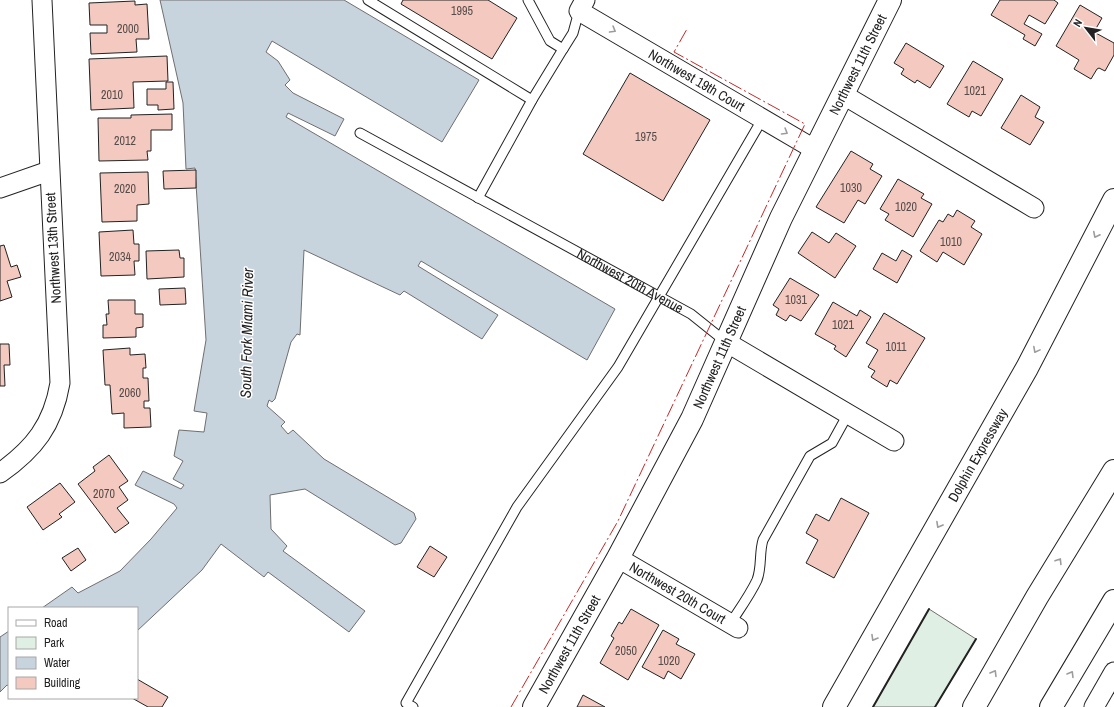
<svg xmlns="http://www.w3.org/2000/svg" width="1114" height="707" font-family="'Archivo Narrow',sans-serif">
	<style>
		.green { fill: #e0efe3; stroke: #6f6f6f }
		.water { fill: #c7d3dd; stroke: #6f6f6f }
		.building { fill: #f3c9c0; stroke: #222 }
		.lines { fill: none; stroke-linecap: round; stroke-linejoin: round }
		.service-casing { stroke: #222; stroke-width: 11 }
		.minor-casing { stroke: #222; stroke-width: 21 }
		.tertiary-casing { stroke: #222; stroke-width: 24 }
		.motorway-casing { stroke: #222; stroke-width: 24 }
		.service { stroke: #fff; stroke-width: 9 }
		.minor { stroke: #fff; stroke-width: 19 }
		.tertiary { stroke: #fff; stroke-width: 22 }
		.motorway { stroke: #fff; stroke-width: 22 }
		.wall { stroke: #222; stroke-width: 2 }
		.power { stroke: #c62828; stroke-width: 1; stroke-dasharray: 14 3 2 3; stroke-linecap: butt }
		.oneway { stroke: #9c9c9c }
		.labels { text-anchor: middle; stroke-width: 3; stroke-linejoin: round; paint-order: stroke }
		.number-label { font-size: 12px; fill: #564c4a }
		.street-label { font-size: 14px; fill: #222; stroke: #fff }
		.water-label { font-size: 15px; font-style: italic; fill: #222; stroke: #fff }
	</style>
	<rect width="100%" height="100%" fill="#fff"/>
	<path class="green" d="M929,609L976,639L935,707H873Z"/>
	<g class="water">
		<path d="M160,0H344L479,80L442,142L272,41L266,52L278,61L290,80L285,85L293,93L344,119L335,136L288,113L286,117L615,309L587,360L421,261L418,266L498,315L482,339L404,291L400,295L304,250L300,335L297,334L291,342L275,399L272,402L269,400L267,406L285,422L281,426L288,434L293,430L324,459L414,513L416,519L401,543L395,545L305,489L270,495L271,529L287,546L283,551L365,611L349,632L268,572L264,577L221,544L202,570L137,631V608H42L72,587L78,593L120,571L151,539L177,508L174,504L135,485L143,471L181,489L184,485L173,479L183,461L174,456L179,430L204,432L207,413L194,411L206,340L195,168L186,169L183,103Z"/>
		<path d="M9,631V686L7,685L0,692V637Z"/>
	</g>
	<g class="building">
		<path d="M403,0H488L517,18L492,59L401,4Z"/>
		<path d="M1000,0H1054L1058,3L1045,24L1029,15L1024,24L1042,34L1035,46L1023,39L1025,35L991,15Z"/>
		<path d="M135,1V5L147,4L149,39H136L137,52L91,54L90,33H107V25H90L89,3Z"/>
		<path d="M1080,5L1102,18L1094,32L1114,43V55L1105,71L1099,68L1097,69L1091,79L1074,69L1079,60L1056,46Z"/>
		<path d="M906,43L944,66L930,88L917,80L915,83L901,74L904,69L894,63Z"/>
		<path d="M167,56L168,81L133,82L134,108L91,110L89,59Z"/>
		<path d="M973,61L1003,79L981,116L972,111L969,117L947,104Z"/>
		<path d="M630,73L710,120L663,201L583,154Z"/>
		<path d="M166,82H173L174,109L158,110V105H147V89H166Z"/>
		<path d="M1021,95L1040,107L1035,117L1044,122L1030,145L1001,128Z"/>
		<path d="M172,114V130H151V151H147L148,160L99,161L98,118H131V115Z"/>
		<path d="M851,151L873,164L870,169L882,176L865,204L858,200L844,223L816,207Z"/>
		<path d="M196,170V188L164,189L163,171Z"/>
		<path d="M148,172L149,204L137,205V221L102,222L100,173Z"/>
		<path d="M898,179L924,194L921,198L932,204L913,237L885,220L889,214L880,209Z"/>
		<path d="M957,210L975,221L971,227L982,234L964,265L943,252L937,262L920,251L939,220L943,222L948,214L953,217Z"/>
		<path d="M133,230L134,244H139V261H134L135,275L101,276L99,232Z"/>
		<path d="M812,232L829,243L836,233L856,246L835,278L798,253Z"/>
		<path d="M4,245L11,267L17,265L21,277L7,281L12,297L0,301V246Z"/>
		<path d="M179,250L180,258H184V277L147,279L146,251Z"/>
		<path d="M902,250L912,256L897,283L873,269L882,253L896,261Z"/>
		<path d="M790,278L819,295L801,321L790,315L786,321L776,315L779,309L773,305Z"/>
		<path d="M185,288L186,304L160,305L159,289Z"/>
		<path d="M108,300H135V314H143V327L136,328V337L103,338V325H107L106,314H109Z"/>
		<path d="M833,302L857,316L860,310L871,317L846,357L834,349L836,346L815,334Z"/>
		<path d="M884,313L925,338L897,384L890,380L887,387L871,377L875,371L868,367L878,350L866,343Z"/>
		<path d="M0,344H9L10,365H4L5,386H0Z"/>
		<path d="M130,348V355L145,354L146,368H143V378H148L149,401H144V408H150L151,427L124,428V413L112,414L110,385H105L103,350Z"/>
		<path d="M109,455L128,481L119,487L128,500L117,508L129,523L115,533L78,484L95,471L93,467Z"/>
		<path d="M60,483L75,502L59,514L62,517L43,530L27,507Z"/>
		<path d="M841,498L869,513L834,578L806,563L818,540L806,533L816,514L829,521Z"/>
		<path d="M430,546L447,557L434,577L417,567Z"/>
		<path d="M78,548L86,560L71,571L62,558Z"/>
		<path d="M631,609L659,625L628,680L600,663L614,638L611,636L619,622L622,624Z"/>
		<path d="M663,630L679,639L676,644L695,654L681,679L668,671L664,679L642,667Z"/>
		<path d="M137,679L168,697L162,707H148L132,698H137Z"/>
		<path d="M583,695L605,707H577Z"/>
	</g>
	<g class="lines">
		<g class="service-casing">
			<g id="service">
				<path d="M368,0L532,100L563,49L550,41L528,0"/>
				<path d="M563,49L573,33L579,11"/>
				<path id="s1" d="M360,133L691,314L726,342"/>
				<path d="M478,198L532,100"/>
				<path d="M730,624C739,610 750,595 757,580C762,567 759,553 763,540L810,456L832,443L848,414"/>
				<path d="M413,707L406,703L517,507L618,367L763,118"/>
			</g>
		</g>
		<g class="minor-casing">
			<g id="minor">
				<path id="s2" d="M585,0L579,11L814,149"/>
				<path d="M842,94L1034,208"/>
				<path d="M0,188L49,171"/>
				<path d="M726,342L894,441"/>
				<path d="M0,473C34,449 53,425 60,383L42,0"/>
				<path id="s3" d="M618,558L738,628"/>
				<path d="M1094,707L1114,672"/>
			</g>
		</g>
		<g class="tertiary-casing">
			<g id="tertiary">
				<path id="s4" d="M534,707L618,558L692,419L781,218L890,0"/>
			</g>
		</g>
		<g class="motorway-casing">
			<g id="motorway">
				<path id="s5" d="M834,707L1027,368L1114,200"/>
				<path d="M974,707L1037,597L1114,471"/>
				<path d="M1051,707L1114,601"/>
			</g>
		</g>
		<use href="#service" class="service"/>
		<use href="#minor" class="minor"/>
		<use href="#tertiary" class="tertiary"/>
		<use href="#motorway" class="motorway"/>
		<g class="wall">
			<path d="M873,707L929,609"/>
			<path d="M935,707L976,639"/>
		</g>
		<path class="power" d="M511,707L618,521L805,124L674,52L687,29"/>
	</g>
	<defs><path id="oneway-chevron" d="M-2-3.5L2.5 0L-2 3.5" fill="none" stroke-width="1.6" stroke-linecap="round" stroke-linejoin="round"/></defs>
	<g class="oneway">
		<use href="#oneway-chevron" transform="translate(613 30) rotate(30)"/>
		<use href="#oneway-chevron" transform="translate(785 132) rotate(31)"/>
		<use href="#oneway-chevron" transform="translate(1096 235) rotate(117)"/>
		<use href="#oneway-chevron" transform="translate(1036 350) rotate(118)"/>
		<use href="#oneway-chevron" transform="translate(939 525) rotate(119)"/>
		<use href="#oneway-chevron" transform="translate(1059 561) rotate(-58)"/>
		<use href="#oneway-chevron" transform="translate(874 638) rotate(120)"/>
		<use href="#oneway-chevron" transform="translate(994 673) rotate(-59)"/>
		<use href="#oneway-chevron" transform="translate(1071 674) rotate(-59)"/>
	</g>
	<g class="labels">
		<g class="number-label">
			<text x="462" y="15">1995</text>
			<text x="128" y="33">2000</text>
			<text x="975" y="95">1021</text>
			<text x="112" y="99">2010</text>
			<text x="646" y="141">1975</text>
			<text x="125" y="145">2012</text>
			<text x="851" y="192">1030</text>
			<text x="125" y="193">2020</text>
			<text x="906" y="211">1020</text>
			<text x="951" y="246">1010</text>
			<text x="120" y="261">2034</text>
			<text x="796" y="304">1031</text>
			<text x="843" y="329">1021</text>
			<text x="896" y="351">1011</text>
			<text x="130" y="397">2060</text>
			<text x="104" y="498">2070</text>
			<text x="626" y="655">2050</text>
			<text x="669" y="665">1020</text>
		</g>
		<g class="street-label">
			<text dy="5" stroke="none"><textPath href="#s4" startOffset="720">Northwest 11th Street</textPath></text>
			<text dy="5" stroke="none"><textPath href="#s2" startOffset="149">Northwest 19th Court</textPath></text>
			<text transform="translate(53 248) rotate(-93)" y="5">Northwest 13th Street</text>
			<text dy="5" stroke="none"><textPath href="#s1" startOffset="308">Northwest 20th Avenue</textPath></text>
			<text dy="5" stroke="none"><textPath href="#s4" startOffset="396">Northwest 11th Street</textPath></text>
			<text dy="5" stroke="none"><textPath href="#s5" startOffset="290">Dolphin Expressway</textPath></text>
			<text dy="5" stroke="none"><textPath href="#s3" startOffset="69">Northwest 20th Court</textPath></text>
			<text dy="5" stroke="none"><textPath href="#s4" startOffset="72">Northwest 11th Street</textPath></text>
		</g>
		<g class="water-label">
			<text transform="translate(247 333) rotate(-89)" y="5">South Fork Miami River</text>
		</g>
	</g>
	<rect x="8" y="607" width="130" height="92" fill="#ffffff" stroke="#a7a7a7"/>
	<rect x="16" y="620" width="20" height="6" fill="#ffffff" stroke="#a7a7a7"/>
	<text x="44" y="627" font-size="12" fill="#222222">Road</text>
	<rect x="16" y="637" width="20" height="12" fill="#e0efe3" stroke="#a7a7a7"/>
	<text x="44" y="647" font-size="12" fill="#222222">Park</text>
	<rect x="16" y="657" width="20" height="12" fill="#c7d3dd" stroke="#a7a7a7"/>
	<text x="44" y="667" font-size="12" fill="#222222">Water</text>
	<rect x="16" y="677" width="20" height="12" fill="#f3c9c0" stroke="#a7a7a7"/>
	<text x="44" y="687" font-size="12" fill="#222222">Building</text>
	<g transform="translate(1086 28) rotate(301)" stroke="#ffffff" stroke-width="3" paint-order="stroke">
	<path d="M0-3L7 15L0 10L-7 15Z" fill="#222222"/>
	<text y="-6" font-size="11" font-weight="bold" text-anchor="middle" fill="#222222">N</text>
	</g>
</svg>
